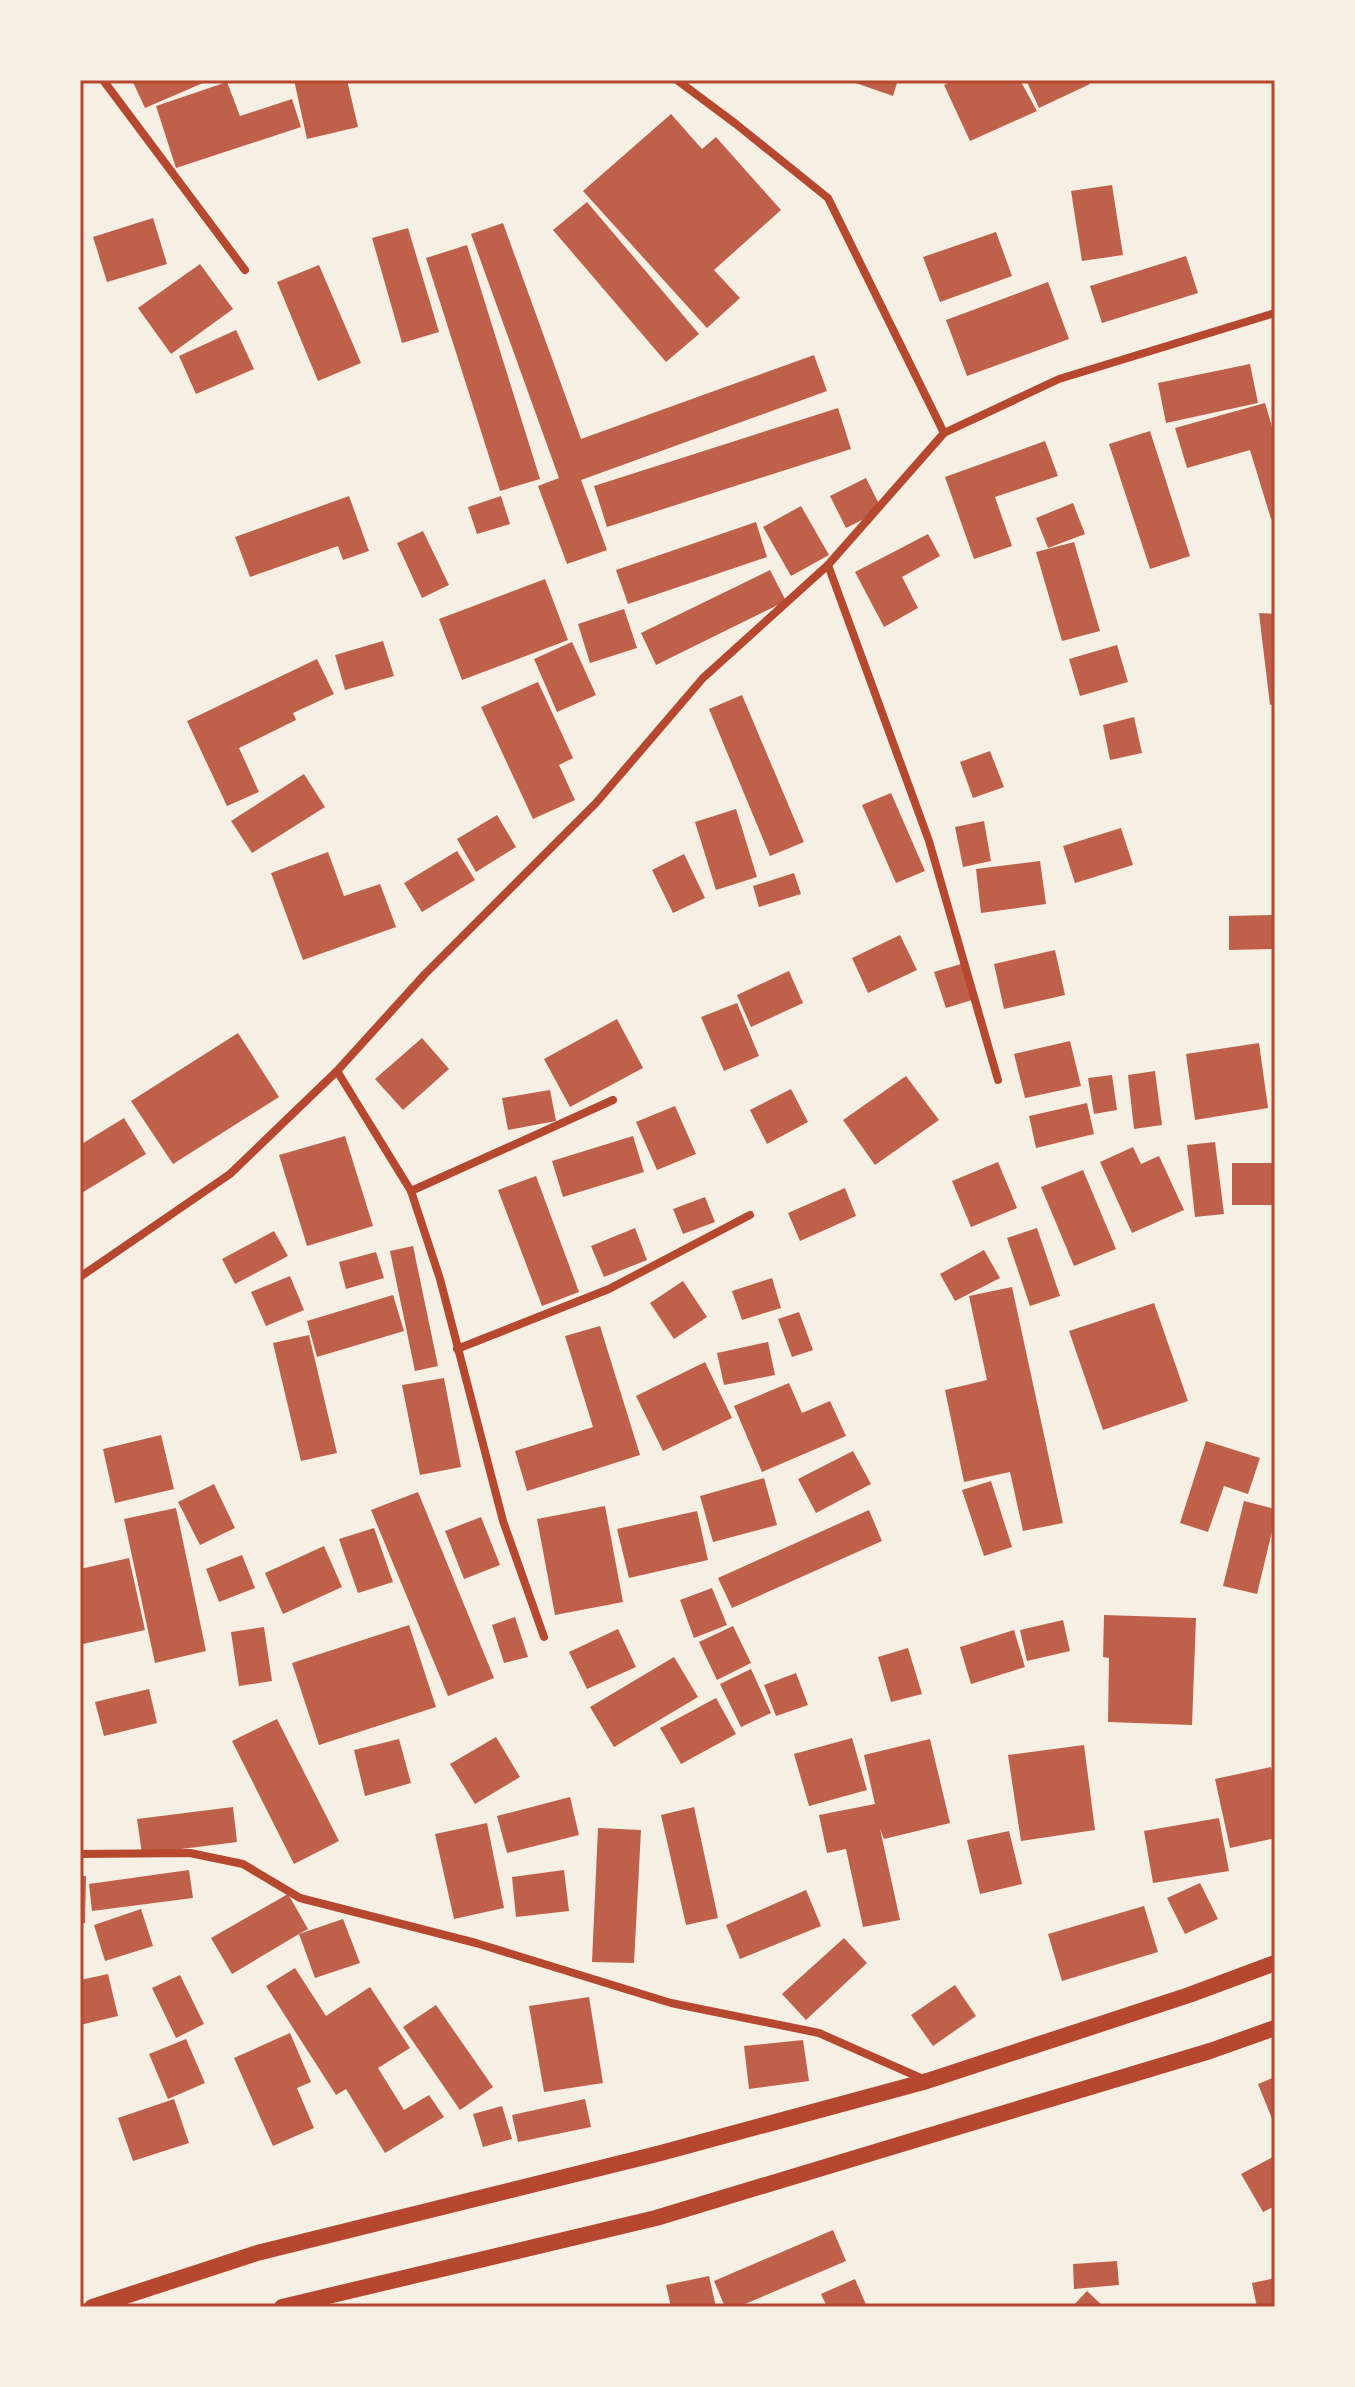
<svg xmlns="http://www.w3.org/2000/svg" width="1355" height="2387" font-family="Figtree,sans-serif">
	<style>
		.building { fill: #bf614a }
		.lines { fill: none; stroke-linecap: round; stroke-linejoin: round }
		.minor { stroke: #b5482f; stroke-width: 8 }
		.secondary { stroke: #b5482f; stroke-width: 16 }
		.neatline { fill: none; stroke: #b5482f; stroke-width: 3 }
	</style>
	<rect width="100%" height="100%" fill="#f6efe4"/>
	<g class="building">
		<path d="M132,80H210L145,108Z"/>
		<path d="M294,80H347L358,127L307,139Z"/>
		<path d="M847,80H898L893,96Z"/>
		<path d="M954,80H1020L1037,111L970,141L944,85Z"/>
		<path d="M1026,80H1087L1090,84L1039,108Z"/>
		<path d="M227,82L240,116L292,99L301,127L176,168L156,106Z"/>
		<path d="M671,114L702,149L716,137L781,210L714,270L740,298L707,328L583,191Z"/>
		<path d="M1112,185L1123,255L1082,261L1071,191Z"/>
		<path d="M587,202L699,334L666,362L553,230Z"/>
		<path d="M153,218L167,264L107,282L93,237Z"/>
		<path d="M503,223L581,439L814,355L827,391L581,480L607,550L567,564L538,486L559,478L471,234Z"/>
		<path d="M408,228L439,332L402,343L372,238Z"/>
		<path d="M996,232L1012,276L940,302L923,257Z"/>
		<path d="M467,245L540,479L500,491L426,258Z"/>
		<path d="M1186,256L1198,293L1102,323L1090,286Z"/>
		<path d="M200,264L233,309L171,354L138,308Z"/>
		<path d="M319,265L361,363L318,381L277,282Z"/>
		<path d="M1048,282L1069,339L967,376L946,320Z"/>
		<path d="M236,330L254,369L196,394L179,356Z"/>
		<path d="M1250,364L1258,403L1166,423L1158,383Z"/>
		<path d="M1265,403L1275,437V517L1271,519L1250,450L1187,468L1175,428Z"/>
		<path d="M838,408L851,449L607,527L594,486Z"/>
		<path d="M1150,431L1190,556L1150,569L1109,444Z"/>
		<path d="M1045,441L1058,476L995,497L1012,546L974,559L945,477Z"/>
		<path d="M866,478L882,510L846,528L830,496Z"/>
		<path d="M349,496L369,551L343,560L338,546L250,577L235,537Z"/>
		<path d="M501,496L510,524L477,534L468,507Z"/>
		<path d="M1073,503L1085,534L1048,548L1036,518Z"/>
		<path d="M801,506L829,555L791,576L763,527Z"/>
		<path d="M756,522L767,557L628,604L616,570Z"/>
		<path d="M423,531L449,585L422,598L397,543Z"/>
		<path d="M928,534L940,556L902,577L918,608L884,627L855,572Z"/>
		<path d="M1074,542L1100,631L1062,641L1036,552Z"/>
		<path d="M770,570L786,601L656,665L641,633Z"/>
		<path d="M545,579L568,640L462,680L439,619Z"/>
		<path d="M624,609L637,648L590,663L578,624Z"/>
		<path d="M1259,613L1275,614V704L1270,705Z"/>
		<path d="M383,641L394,676L345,690L335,655Z"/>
		<path d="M572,642L596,695L557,712L534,659Z"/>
		<path d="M1117,645L1128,682L1080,696L1069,659Z"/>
		<path d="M317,659L334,694L293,713L296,720L239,748L259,792L227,806L187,721Z"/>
		<path d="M538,682L573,758L559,765L575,800L533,819L481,707Z"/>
		<path d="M742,695L804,842L770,856L709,709Z"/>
		<path d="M1134,717L1142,753L1110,760L1103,725Z"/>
		<path d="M990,751L1004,787L973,798L960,762Z"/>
		<path d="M304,774L325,807L252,853L231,821Z"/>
		<path d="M891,793L925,871L896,883L862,805Z"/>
		<path d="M736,809L757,877L716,890L695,822Z"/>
		<path d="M497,815L516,847L476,872L457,839Z"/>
		<path d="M984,821L991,861L963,867L955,827Z"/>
		<path d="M1121,828L1133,865L1075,883L1063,846Z"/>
		<path d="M457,851L475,880L422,912L404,883Z"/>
		<path d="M328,852L344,896L380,884L396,927L303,960L271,873Z"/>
		<path d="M684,854L705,898L673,913L652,870Z"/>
		<path d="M1040,861L1046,904L981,913L976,869Z"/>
		<path d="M794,873L801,894L759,907L753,886Z"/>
		<path d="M1275,915V949L1229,950V916Z"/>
		<path d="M900,935L917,970L868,993L852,958Z"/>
		<path d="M1055,950L1065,995L1004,1009L994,964Z"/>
		<path d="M961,964L972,1000L946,1008L934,972Z"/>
		<path d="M789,971L803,1003L751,1027L737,995Z"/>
		<path d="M737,1003L759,1056L724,1071L701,1017Z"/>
		<path d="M617,1019L643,1068L570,1107L544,1059Z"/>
		<path d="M238,1033L279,1097L173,1164L131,1101Z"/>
		<path d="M422,1038L449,1069L403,1110L375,1079Z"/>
		<path d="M1070,1041L1081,1086L1025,1098L1014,1054Z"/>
		<path d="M1259,1043L1268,1108L1195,1120L1186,1054Z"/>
		<path d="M1155,1071L1162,1125L1134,1129L1128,1075Z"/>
		<path d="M1112,1075L1117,1110L1094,1114L1088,1078Z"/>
		<path d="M906,1076L939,1120L875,1165L843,1120Z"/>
		<path d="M791,1089L808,1122L767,1144L750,1110Z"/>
		<path d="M550,1090L556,1121L508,1130L502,1098Z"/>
		<path d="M1087,1103L1094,1134L1036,1148L1029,1116Z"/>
		<path d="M675,1106L696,1154L657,1170L636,1122Z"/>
		<path d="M124,1118L146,1154L80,1194V1145Z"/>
		<path d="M345,1136L373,1226L307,1246L279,1155Z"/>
		<path d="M633,1136L644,1172L563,1197L552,1161Z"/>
		<path d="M1215,1142L1224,1214L1195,1217L1187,1145Z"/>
		<path d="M1133,1147L1141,1164L1159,1156L1184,1210L1132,1233L1100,1162Z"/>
		<path d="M998,1162L1017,1208L971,1227L952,1181Z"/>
		<rect x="1232" y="1163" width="43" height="42"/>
		<path d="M1083,1170L1116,1249L1074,1266L1041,1187Z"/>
		<path d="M536,1176L579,1292L542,1306L498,1190Z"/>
		<path d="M845,1188L856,1216L800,1241L788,1213Z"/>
		<path d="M705,1197L715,1222L683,1234L673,1209Z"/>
		<path d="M635,1228L647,1260L604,1277L591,1246Z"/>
		<path d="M1037,1228L1060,1296L1030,1306L1007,1238Z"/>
		<path d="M274,1231L288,1256L235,1284L222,1259Z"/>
		<path d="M413,1246L438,1366L415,1371L390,1251Z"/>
		<path d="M984,1250L1000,1278L955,1301L940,1274Z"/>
		<path d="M376,1252L384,1278L346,1289L339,1262Z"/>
		<path d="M290,1276L304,1310L266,1326L251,1292Z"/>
		<path d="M772,1278L781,1308L742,1320L732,1291Z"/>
		<path d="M683,1281L707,1317L674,1339L650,1303Z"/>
		<path d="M1012,1287L1063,1523L1023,1531L1010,1472L964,1482L945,1390L987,1380L969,1296Z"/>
		<path d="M393,1295L404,1331L317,1357L307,1321Z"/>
		<path d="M1154,1303L1188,1401L1103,1430L1069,1331Z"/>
		<path d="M799,1312L813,1350L792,1357L778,1319Z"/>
		<path d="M600,1326L640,1455L527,1491L515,1451L593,1427L565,1336Z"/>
		<path d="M309,1335L337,1453L301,1461L273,1343Z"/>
		<path d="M768,1342L775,1375L724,1385L717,1353Z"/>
		<path d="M705,1362L732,1418L663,1451L636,1396Z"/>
		<path d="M444,1378L461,1467L420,1475L402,1385Z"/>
		<path d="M789,1383L802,1413L830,1401L846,1436L762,1472L734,1406Z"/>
		<path d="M161,1435L174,1489L115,1503L103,1449Z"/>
		<path d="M1206,1441L1260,1458L1248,1494L1224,1486L1208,1532L1180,1523Z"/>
		<path d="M853,1451L871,1484L816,1513L798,1479Z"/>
		<path d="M764,1478L777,1525L713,1542L700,1496Z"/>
		<path d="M991,1481L1012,1547L984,1556L962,1490Z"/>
		<path d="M214,1484L235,1528L200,1545L178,1502Z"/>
		<path d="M418,1492L494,1678L448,1696L371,1510Z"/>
		<path d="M1244,1501L1275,1509V1519L1257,1594L1223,1586Z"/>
		<path d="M605,1506L623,1602L555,1615L537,1519Z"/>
		<path d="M176,1508L206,1651L155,1663L124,1519Z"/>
		<path d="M869,1510L882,1541L732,1608L718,1578Z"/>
		<path d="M697,1511L708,1560L629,1578L617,1529Z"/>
		<path d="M481,1517L500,1565L464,1579L445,1531Z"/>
		<path d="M374,1528L393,1582L358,1593L339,1539Z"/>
		<path d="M324,1546L342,1587L283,1614L265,1573Z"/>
		<path d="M242,1555L255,1588L219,1602L206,1569Z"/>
		<path d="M129,1558L145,1630L83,1644L80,1630V1569Z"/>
		<path d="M712,1588L727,1625L694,1638L680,1600Z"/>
		<path d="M1104,1615L1196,1618L1192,1725L1108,1722L1109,1658L1103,1657Z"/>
		<path d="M515,1617L528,1657L504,1663L492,1625Z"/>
		<path d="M1063,1620L1070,1651L1027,1661L1020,1630Z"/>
		<path d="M409,1625L436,1707L319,1745L292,1663Z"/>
		<path d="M733,1626L751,1663L717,1680L699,1642Z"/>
		<path d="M264,1627L272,1681L239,1686L231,1632Z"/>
		<path d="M618,1629L636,1667L587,1689L569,1652Z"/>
		<path d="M1014,1630L1025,1667L971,1684L960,1647Z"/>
		<path d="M908,1648L922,1694L891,1702L878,1657Z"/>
		<path d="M674,1657L698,1697L614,1747L590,1707Z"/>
		<path d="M751,1669L771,1713L741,1727L720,1684Z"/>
		<path d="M796,1673L808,1705L776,1716L764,1685Z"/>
		<path d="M149,1689L157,1723L104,1736L95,1702Z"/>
		<path d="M716,1698L736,1734L681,1764L660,1728Z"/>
		<path d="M277,1719L339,1841L294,1864L232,1741Z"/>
		<path d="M496,1737L520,1777L475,1804L450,1764Z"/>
		<path d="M852,1738L867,1790L809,1806L794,1754Z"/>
		<path d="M399,1739L411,1783L365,1796L354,1750Z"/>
		<path d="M930,1739L950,1823L884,1839L880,1829L900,1920L863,1927L846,1849L827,1853L819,1815L875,1804L864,1755Z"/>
		<path d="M1084,1745L1095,1830L1021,1841L1008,1755Z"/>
		<path d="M1271,1767L1275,1783V1838L1230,1848L1215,1779Z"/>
		<path d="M570,1797L579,1835L507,1853L497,1816Z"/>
		<path d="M233,1807L237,1842L142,1854L137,1819Z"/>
		<path d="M694,1807L718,1918L686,1925L661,1815Z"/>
		<path d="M1219,1818L1229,1871L1153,1883L1144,1831Z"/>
		<path d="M487,1823L504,1908L454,1919L435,1834Z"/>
		<path d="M598,1828L641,1830L634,1963L592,1962Z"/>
		<path d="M1009,1831L1022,1884L980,1894L967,1840Z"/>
		<path d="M189,1870L193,1898L92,1911L89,1884Z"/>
		<path d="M564,1870L569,1911L516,1917L512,1877Z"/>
		<path d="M80,1876H86L85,1923H80Z"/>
		<path d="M1200,1883L1218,1919L1185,1934L1167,1898Z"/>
		<path d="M806,1890L821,1926L740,1959L726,1925Z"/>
		<path d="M288,1894L308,1929L299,1934L343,1919L360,1963L315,1978L299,1934L232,1974L211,1938Z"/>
		<path d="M1144,1906L1158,1952L1062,1981L1048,1934Z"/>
		<path d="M141,1909L153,1946L105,1961L94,1925Z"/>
		<path d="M844,1938L867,1963L806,2020L782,1994Z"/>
		<path d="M295,1968L326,2016L370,1987L410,2048L378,2068L404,2110L429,2095L444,2117L385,2153L346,2089L336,2095L266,1986Z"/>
		<path d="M108,1974L118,2016L80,2025V1980Z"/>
		<path d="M180,1975L204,2024L176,2038L152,1988Z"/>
		<path d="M955,1985L976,2016L933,2046L911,2015Z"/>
		<path d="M589,1997L603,2083L544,2092L529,2006Z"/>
		<path d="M436,2005L493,2087L460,2110L403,2027Z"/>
		<path d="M290,2033L311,2082L297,2088L314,2128L273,2146L234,2058Z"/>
		<path d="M186,2039L205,2083L168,2099L149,2054Z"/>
		<path d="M803,2040L809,2081L749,2089L744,2046Z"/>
		<path d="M1275,2077V2126L1258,2084Z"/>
		<path d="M174,2099L189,2143L133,2161L118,2118Z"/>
		<path d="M585,2099L591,2127L518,2142L512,2115Z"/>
		<path d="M502,2106L512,2139L483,2147L473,2114Z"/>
		<path d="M1275,2156V2206L1263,2212L1241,2174Z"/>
		<path d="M833,2230L846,2261L738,2307H725L714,2281Z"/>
		<path d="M1117,2261L1119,2285L1074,2289L1073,2264Z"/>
		<path d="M709,2276L716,2307H671L666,2285Z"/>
		<path d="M1275,2278V2307H1257L1252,2283Z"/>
		<path d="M855,2279L867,2307H827L821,2294Z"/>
		<path d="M1087,2291L1104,2307H1072Z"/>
	</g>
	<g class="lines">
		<g class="minor">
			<path d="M103,80L245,270"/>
			<path d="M677,80L736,124L828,198L944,433"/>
			<path d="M828,565L929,841L998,1080"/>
			<path d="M337,1071L411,1191L440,1279L503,1521L544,1637"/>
			<path d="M411,1191L613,1100"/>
			<path d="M80,1277L230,1174L337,1071L425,974L596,803L703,678L828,565L944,433L1059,379L1275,313"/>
			<path d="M457,1349L609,1289L750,1215"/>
			<path d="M80,1854L190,1853L243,1864L300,1898L476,1943L671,2003L819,2033L923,2079"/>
		</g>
		<g class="secondary">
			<path d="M92,2307L257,2253L657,2154L927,2081L1189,1995L1275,1963"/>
			<path d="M282,2307L656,2218L1210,2051L1275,2028"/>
		</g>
	</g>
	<rect width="1355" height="2387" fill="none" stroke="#f6efe4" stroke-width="164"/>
	<rect x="82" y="82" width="1191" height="2223" class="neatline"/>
</svg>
